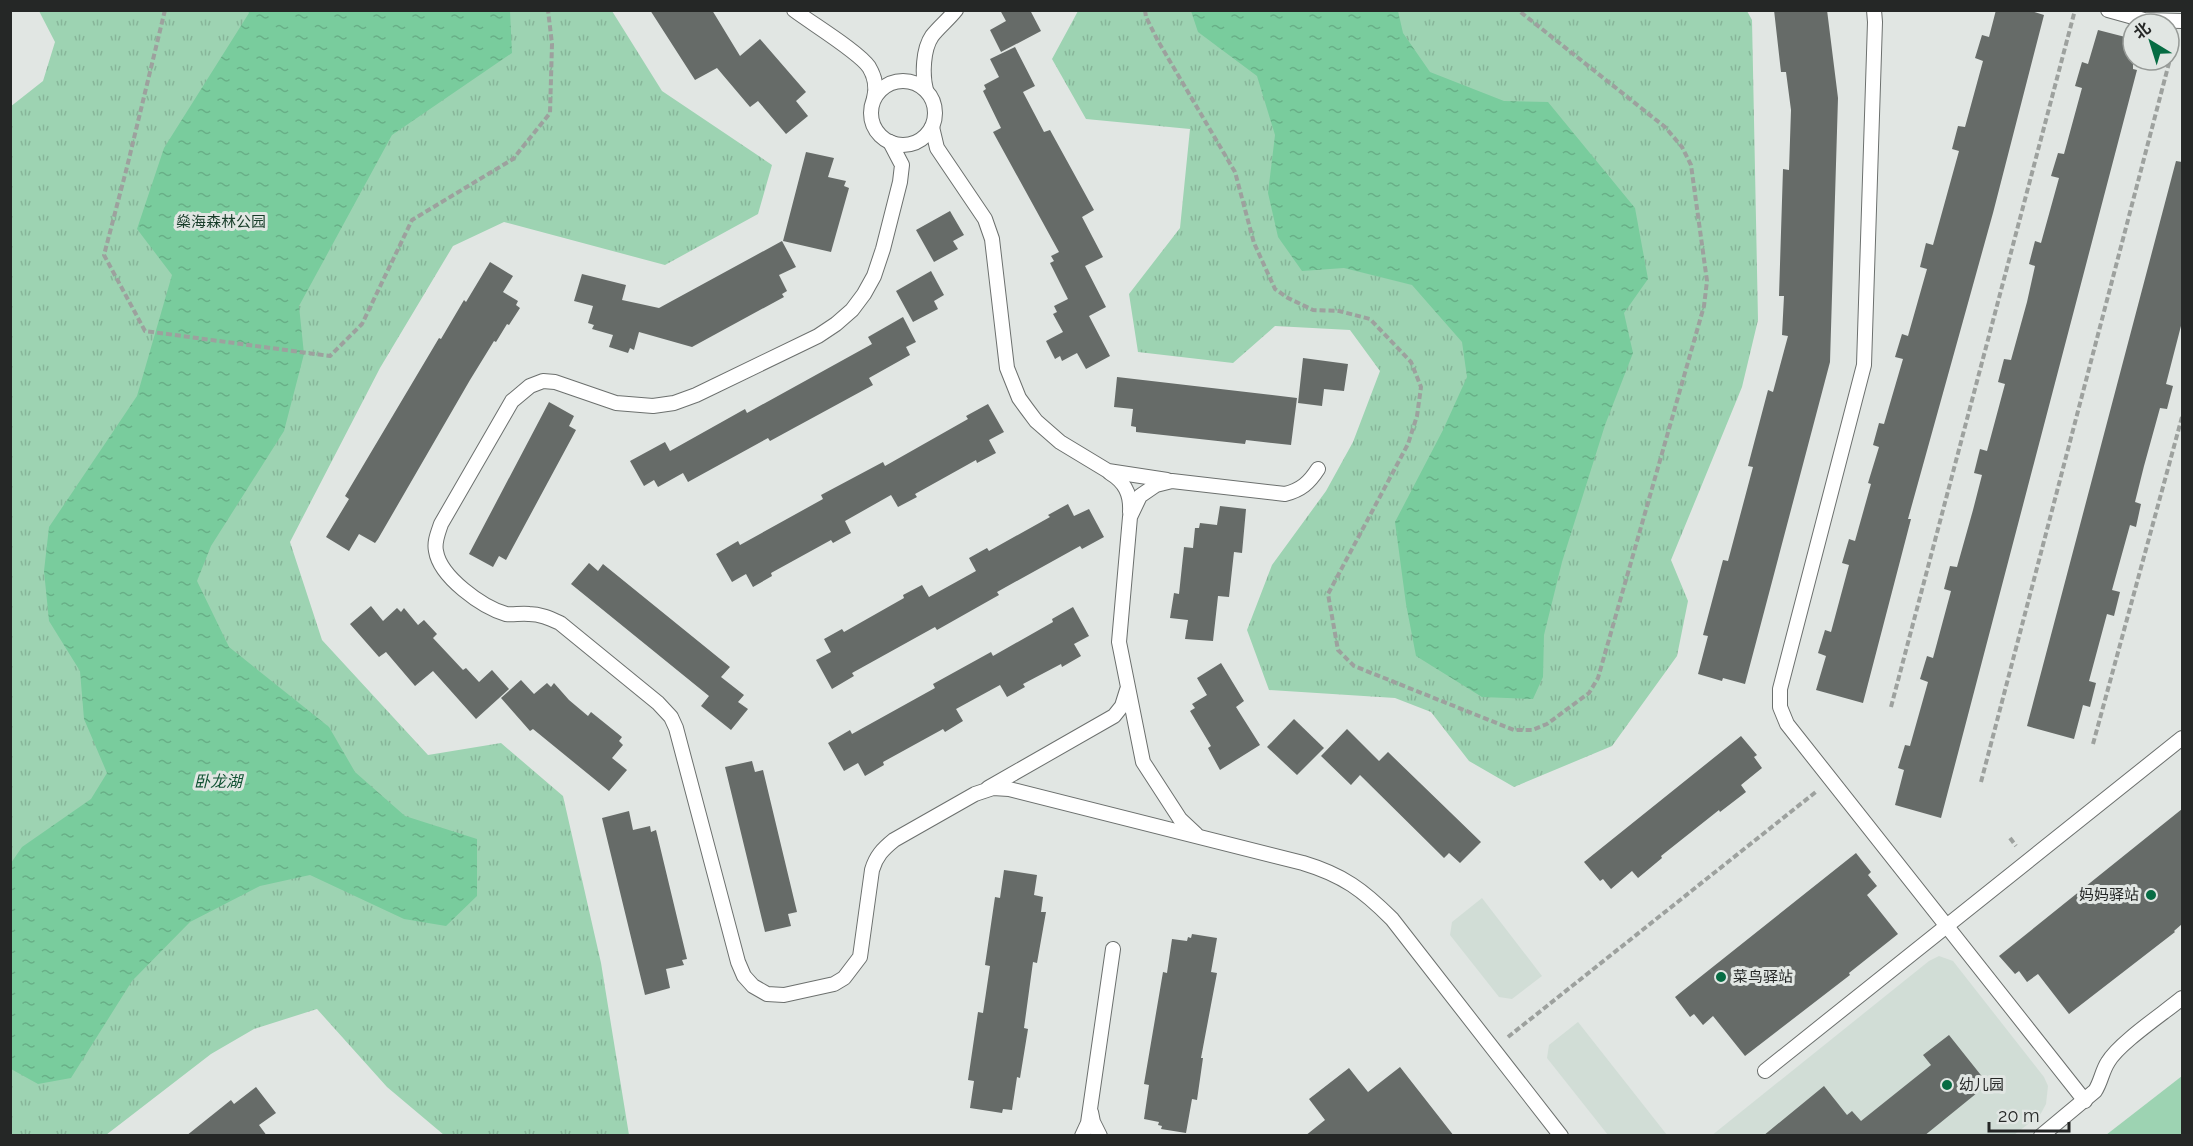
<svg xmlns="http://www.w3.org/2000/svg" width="2193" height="1146" font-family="Raleway,'Noto Sans SC',sans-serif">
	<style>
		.built { fill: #d1ddd6 }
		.grass { fill: #9dd3b2 }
		.park { fill: url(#park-tufts) }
		.water { fill: url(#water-ripples) }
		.building { fill: #666b68 }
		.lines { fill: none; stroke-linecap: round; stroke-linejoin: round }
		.service-casing { stroke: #6c706e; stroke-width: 16 }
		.path { stroke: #9da19e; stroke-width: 4; stroke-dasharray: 6 3; stroke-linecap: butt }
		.service { stroke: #fff; stroke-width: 14 }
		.poi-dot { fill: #066c43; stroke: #e1e6e3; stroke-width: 2 }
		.labels { text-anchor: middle; stroke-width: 6; stroke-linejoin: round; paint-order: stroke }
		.park-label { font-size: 15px; fill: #183c29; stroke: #e1e6e3 }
		.poi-label { font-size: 15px; fill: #252726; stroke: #e1e6e3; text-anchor: start }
		.water-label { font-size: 16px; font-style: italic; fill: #115233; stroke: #e1e6e3 }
	</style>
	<defs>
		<pattern id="park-tufts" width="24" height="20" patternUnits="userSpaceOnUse" patternTransform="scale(1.5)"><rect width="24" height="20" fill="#9dd3b2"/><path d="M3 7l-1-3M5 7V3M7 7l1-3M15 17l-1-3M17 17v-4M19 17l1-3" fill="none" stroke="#87b599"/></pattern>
		<pattern id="water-ripples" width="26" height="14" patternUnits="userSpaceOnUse" patternTransform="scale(1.5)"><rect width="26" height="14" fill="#79cc9d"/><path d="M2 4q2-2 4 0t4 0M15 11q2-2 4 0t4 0" fill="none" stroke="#68af87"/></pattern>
	</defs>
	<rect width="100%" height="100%" fill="#e1e6e3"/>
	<g class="built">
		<path d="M1482,898L1542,976L1512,999L1499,997L1450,935L1452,922Z"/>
		<path d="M1939,956L1953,961L2044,1077L2048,1086L2046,1104L2040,1115L2014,1135L1711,1136L1929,961Z"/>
		<path d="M1578,1022L1667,1135H1608L1547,1058L1549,1045Z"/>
	</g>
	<path class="grass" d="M2182,1076V1135H2106Z"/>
	<g class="park">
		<path d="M39,11H612L662,91L772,165L758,214L665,265L504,222L453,246L380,368L290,542L322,640L428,755L501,743L563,796L601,963L629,1135H444L387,1087L317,1009L254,1029L211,1054L106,1135L11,1136L10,107L43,81L55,42Z"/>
		<path d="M1078,11H1747L1752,20L1758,320L1742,387L1671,560L1688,601L1677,656L1612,746L1514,787L1469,761L1431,712L1395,698L1269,690L1247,630L1272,565L1326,491L1353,442L1380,371L1350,330L1275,326L1233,363L1138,352L1129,294L1180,228L1190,129L1086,119L1052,59Z"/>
	</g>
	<g class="water">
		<path d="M248,11H510L512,53L392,135L299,306L304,354L284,431L211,546L197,581L229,647L329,727L355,772L405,816L477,839V896L446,926L404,919L310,875L260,886L190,922L132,981L71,1078L38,1084L11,1069V863L22,847L91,799L107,773L84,719L80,671L49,621L44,571L49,527L137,396L172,275L137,229L164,148L249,13Z"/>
		<path d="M1191,11H1398L1403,33L1430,72L1504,101L1548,102L1635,208L1648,279L1624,313L1633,353L1605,425L1562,562L1544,635L1543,677L1533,699L1482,697L1416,656L1406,604L1395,522L1443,430L1467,377L1462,342L1412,285L1344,268L1302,271L1278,237L1268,193L1275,135L1257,76L1198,32Z"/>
	</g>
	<g class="building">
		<path d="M650,10H712L740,56L760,39L806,92L796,101L808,116L786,134L758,101L750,107L717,68L695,80Z"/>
		<path d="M1000,10H1030L1041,31L1001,52L990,30L1006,21Z"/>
		<path d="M1774,10H1827L1838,98L1830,362L1745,684L1723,678L1722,681L1698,674L1708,636L1703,635L1723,560L1728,561L1753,467L1748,466L1768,390L1773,392L1788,336L1782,335L1784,296H1779L1783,169L1789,170L1791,110L1786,72H1781Z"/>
		<path d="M1996,10H2028L2044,15L1993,213L1908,519H1911L1863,703L1816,690L1826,656L1818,653L1825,630L1831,632L1849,565L1842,563L1849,539L1855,541L1871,484L1868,483L1879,447L1873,445L1879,423L1884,424L1903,359L1895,357L1902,334L1908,336L1927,269L1920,267L1926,243L1933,245L1959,151L1952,149L1958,126L1965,127L1983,61L1975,58L1982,35L1989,37Z"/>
		<path d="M2098,30L2133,39V69L2137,70L1941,818L1895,805L1904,770L1898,768L1905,745L1910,746L1928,682L1920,679L1927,656L1933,658L1951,591L1944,589L1950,566L1957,567L1973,510L1982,475L1974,473L1980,449L1987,451L2005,384L1998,382L2004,359L2011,360L2027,302L2035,266L2029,264L2035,241L2041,243L2059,178L2051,176L2058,153L2064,154L2082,88L2075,86L2082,62L2088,64Z"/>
		<path d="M1015,47L1035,86L1023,92L1044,132L1050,130L1094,210L1082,217L1103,257L1085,266L1106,307L1089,316L1110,356L1086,369L1077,353L1062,361L1060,356L1055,359L1046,341L1063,332L1053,314L1057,312L1054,306L1068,299L1050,263L1054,261L1051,256L1059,252L993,132L1001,128L983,91L986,89L984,85L999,77L990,59Z"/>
		<path d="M806,152L834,158L828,177L846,181L844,186L849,188L831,252L783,241Z"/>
		<path d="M2176,161L2182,162V322L2166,384L2173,386L2167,409L2160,408L2144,466L2135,502L2141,504L2136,527L2130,525L2112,590L2120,592L2114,616L2107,614L2089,681L2096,683L2090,707L2083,705L2074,739L2027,726Z"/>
		<path d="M950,211L964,235L953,241L958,249L934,262L916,230Z"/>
		<path d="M782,241L796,267L779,275L787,291L782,294L784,297L692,347L639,332L634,350L630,348L628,353L609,347L613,335L592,329L594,325L588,323L593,306L574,301L582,274L626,285L622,300L659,308Z"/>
		<path d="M490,262L513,276L503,292L518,301L516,305L520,308L509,325L507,324L496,342L494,341L470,380L378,539L375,543L359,534L349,551L326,537L349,499L345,496L439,338L441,339L464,300L466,302Z"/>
		<path d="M931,271L944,295L934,301L938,309L913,322L896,291Z"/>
		<path d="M903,317L916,342L906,347L910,355L869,378L873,385L770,441L768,438L688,482L683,473L658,487L654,480L644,486L630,461L665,442L670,451L745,409L747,413L872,344L868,337Z"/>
		<path d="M1303,358L1348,364L1344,391L1324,389L1322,406L1298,403Z"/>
		<path d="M1117,377L1297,398L1291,445L1246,440L1245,444L1136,432V427L1131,426L1133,409L1114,407Z"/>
		<path d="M549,402L574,416L569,426L576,430L506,560L499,556L493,567L469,554Z"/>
		<path d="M988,404L1004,432L989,440L996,453L977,463L976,460L915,494L917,497L898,507L891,495L845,521L851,533L833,543L831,540L771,573L772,576L753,587L746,574L732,582L716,554L738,541L740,545L823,499L821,495L883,462L885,466L968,419L966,416Z"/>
		<path d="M1068,504L1074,516L1089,509L1104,537L1082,549L1080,546L997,592L999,595L937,630L935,627L852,673L854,676L832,689L816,660L831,652L824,639L842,629L844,632L904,598L903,595L922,585L929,597L976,571L969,558L987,548L989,551L1050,517L1048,515Z"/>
		<path d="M1220,506L1246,509L1242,553L1234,552L1229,597L1218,596L1213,641L1185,639L1188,620L1170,618L1174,593L1179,594L1184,547L1193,548L1195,528H1199L1200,523L1217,525Z"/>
		<path d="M589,563L598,571L603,564L730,667L721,677L744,695L738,702L748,709L731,730L701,706L709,696L571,584Z"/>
		<path d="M371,606L383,621L397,608L401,612L404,608L418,625L424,620L437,634L433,638L463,670L466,668L479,682L492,670L509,689L476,719L433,671L415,686L386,652L379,657L350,624Z"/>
		<path d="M1073,607L1089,636L1074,644L1081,656L1062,667L1061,664L1023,684L1025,687L1007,697L1000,685L956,709L963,721L945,732L943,729L883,762L884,765L865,776L858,763L844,771L828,743L850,730L852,734L935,688L933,684L991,652L993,656L1053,622L1052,619Z"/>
		<path d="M1221,663L1244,701L1236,707L1260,745L1220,770L1208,748L1211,746L1190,711L1195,708L1192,704L1207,695L1197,678Z"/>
		<path d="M521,680L534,694L547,683L551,687L554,683L569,700L588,716L591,712L622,737L619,741L623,745L612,758L627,770L609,791L533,729L530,731L501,698Z"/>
		<path d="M1294,719L1324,748L1297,775L1267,747Z"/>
		<path d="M1347,729L1379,761L1388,752L1481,842L1460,863L1449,853L1444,858L1360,775L1351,785L1321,756Z"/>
		<path d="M1741,736L1757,755L1754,757L1762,768L1741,785L1746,792L1720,812L1719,810L1661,856L1662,858L1638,878L1632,871L1611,889L1603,879L1600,881L1584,862Z"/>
		<path d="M752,761L755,772L763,770L797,912L788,914L791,926L765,932L725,767Z"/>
		<path d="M2182,809V924L2174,931L2175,932L2069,1014L2038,974L2027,982L2019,971L2015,974L1999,956Z"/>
		<path d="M629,811L633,830L650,826L651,832L656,830L687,959L682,960L684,965L666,969L670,988L645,995L602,818Z"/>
		<path d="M1856,853L1871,872L1868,875L1877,886L1867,895L1898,934L1849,973L1850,975L1745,1056L1713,1016L1703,1025L1694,1014L1690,1017L1675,997Z"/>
		<path d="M1004,870L1037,875L1034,895L1043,897L1041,912H1046L1037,963L1033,962L1024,1028L1028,1029L1020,1078L1017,1077L1012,1110L1003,1109L1002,1113L970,1108L974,1081L968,1080L978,1012L983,1013L990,966L985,965L995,897L1000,898Z"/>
		<path d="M1192,934L1217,938L1211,972L1217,973L1201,1058H1203L1197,1100L1192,1099L1186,1133L1161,1129L1162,1126L1158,1125L1159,1122L1144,1119L1149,1085L1144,1084L1163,972L1167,973L1172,939L1187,941L1188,937L1191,938Z"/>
		<path d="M1949,1035L1988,1084L1924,1136H1763L1824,1086L1847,1115L1852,1111L1861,1121L1931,1065L1923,1055Z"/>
		<path d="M1400,1067L1454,1136H1305L1325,1120L1309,1099L1349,1068L1368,1092Z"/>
		<path d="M256,1087L276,1113L259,1125L267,1136H186L231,1100L234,1104Z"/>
	</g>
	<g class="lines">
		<g class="service-casing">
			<g id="service">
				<path d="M794,10C811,23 859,52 869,67C875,77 877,87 874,98"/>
				<path d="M1874,10L1875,22L1864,365L1780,689V707L1787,724L2085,1101"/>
				<path d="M2108,10L2144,20L2182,21"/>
				<circle cx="903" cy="113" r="32"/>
				<path d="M926,90C922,75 923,49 932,36C939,27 948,20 956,10"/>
				<path d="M932,127L937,148L985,219L992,239L1007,368L1019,398L1027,409L1036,421L1060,442L1108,471L1167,480"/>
				<path d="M890,142L902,165L900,182L883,249L874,276L864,294L852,310L836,324L818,336L696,395L674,403L653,406L616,403L555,382L543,381L530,386L512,401L441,524C438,533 434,542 436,551C440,577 482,607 506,614C513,615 521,613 529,614C540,614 549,618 560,623L658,703L671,717L676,728L738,962L744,976L753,986L767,994L784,995L834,984L844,978L860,957L872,870C876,856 883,849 894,840L975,794L993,788L1009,789L1303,863C1343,875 1363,890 1392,919L1561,1136"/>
				<path d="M1110,473C1125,482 1131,494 1130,512"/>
				<path d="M988,788L1114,716L1122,706L1127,690"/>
				<path d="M1196,834L1180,819L1143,762L1119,642L1130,517L1140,496L1156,485L1172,481L1285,494C1301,490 1309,483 1318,469"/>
				<path d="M1765,1071L2182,738"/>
				<path d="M1091,1112L1093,1122L1100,1136"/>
				<path d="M1082,1136L1088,1123L1113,949"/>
				<path d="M2041,1136L2095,1091C2101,1082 2102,1071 2108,1062C2119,1043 2164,1013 2182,998"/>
			</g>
		</g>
		<g class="path">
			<path d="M165,10L127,167L104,255L145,331L330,356L362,324L412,220L513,159L550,113L552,44L548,10"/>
			<path d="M1145,10L1146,17L1158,41L1235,172L1254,243L1275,289L1288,298L1313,310L1339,311L1370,319L1411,362L1421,387L1417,416L1408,444L1328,594L1338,650L1354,666L1514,730H1532L1547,724L1589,693L1598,678L1704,306L1707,281L1691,165L1682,147L1665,127L1518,10"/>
			<path d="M1891,707L2075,10"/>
			<path d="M2093,744L2182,417"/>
			<path d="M1981,782L2175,40"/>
			<path d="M2010,838L2016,846"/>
			<path d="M1508,1037L1817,791"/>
		</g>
		<use href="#service" class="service"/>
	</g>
	<g class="poi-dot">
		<circle cx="2151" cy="895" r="6"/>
		<circle cx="1721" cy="977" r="6"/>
		<circle cx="1947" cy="1085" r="6"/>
	</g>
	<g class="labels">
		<g class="park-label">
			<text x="221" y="227">燊海森林公园</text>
		</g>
		<g class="poi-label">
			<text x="2139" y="900" text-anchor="end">妈妈驿站</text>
			<text x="1733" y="982">菜鸟驿站</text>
			<text x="1959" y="1090">幼儿园</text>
		</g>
		<g class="water-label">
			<text x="218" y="787">卧龙湖</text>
		</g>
	</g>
	<rect width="2193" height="1146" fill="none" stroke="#252726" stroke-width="24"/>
	<g transform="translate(2151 42) rotate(322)"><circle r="28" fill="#e1e6e3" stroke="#969a97" stroke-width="1.5"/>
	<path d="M0-4.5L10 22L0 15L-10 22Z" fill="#066c43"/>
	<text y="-9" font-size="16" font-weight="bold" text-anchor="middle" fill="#252726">北</text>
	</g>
	<path d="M1989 1122v9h80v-9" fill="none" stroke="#252726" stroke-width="3"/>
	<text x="1998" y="1122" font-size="18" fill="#252726" stroke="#e1e6e3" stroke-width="4.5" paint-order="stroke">20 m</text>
</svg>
